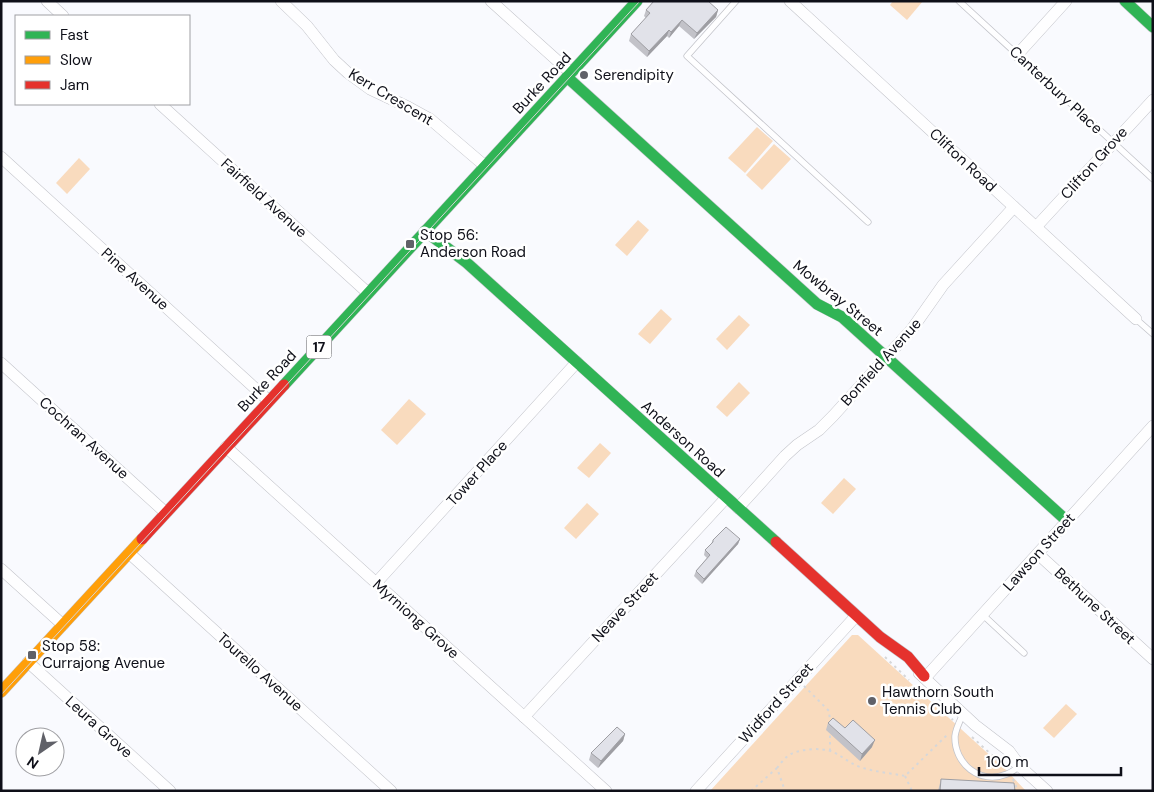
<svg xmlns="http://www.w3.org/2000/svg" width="1154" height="792" font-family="'DM Sans',sans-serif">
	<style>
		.green { fill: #f9dbbe }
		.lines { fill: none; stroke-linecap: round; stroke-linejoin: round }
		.lane-casing { stroke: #c3c4ca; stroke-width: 7 }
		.street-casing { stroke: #c3c4ca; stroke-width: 12 }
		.fast-casing { stroke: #c3c4ca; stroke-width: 12 }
		.slow-casing { stroke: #c3c4ca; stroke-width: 12 }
		.jam-casing { stroke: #c3c4ca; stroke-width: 12 }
		.path { stroke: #d6d7d9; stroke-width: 2; stroke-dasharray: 2.5 4; stroke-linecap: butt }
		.lane { stroke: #fefeff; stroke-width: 5.5 }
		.street { stroke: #fefeff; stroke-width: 11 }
		.fast { stroke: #30b455; stroke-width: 11 }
		.slow { stroke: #ff9f0a; stroke-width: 11 }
		.jam { stroke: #e5322d; stroke-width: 11 }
		.tram { stroke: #d4d4d5; stroke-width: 1 }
		.wall { fill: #c2c2c8 }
		.shaded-wall { fill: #9e9ea3 }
		.building { fill: #e1e2e9; stroke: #9e9ea3 }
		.poi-dot { fill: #606168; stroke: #fff; stroke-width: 2 }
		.labels { text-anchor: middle; stroke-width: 5; stroke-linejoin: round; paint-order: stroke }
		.shield { fill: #fff; stroke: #56575d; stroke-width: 1 }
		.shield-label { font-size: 14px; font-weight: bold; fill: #0e0f18 }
		.poi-label { font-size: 15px; fill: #0e0f18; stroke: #fff; text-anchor: start }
		.street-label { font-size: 15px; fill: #0e0f18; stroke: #fff }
	</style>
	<rect width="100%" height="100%" fill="#f9fafe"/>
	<g class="green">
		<path d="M893,1H923L907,20L890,5Z"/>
		<path d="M757,127L773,141L745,173L728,158Z"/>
		<path d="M774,144L791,159L762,190L746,175Z"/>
		<path d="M79,158L90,169L67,194L56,183Z"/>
		<path d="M638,220L649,230L627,256L615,245Z"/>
		<path d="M661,309L672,319L650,344L638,334Z"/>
		<path d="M739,315L750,325L727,350L716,339Z"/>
		<path d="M739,382L750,393L727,417L716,407Z"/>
		<path d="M409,399L426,414L397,445L381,430Z"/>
		<path d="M600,443L611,453L589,478L577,468Z"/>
		<path d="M844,478L856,489L833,514L821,503Z"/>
		<path d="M587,503L599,514L576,539L564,528Z"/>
		<path d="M852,635H858L1006,770L1026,791H710Z"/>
		<path d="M1066,704L1077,714L1054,738L1043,728Z"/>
	</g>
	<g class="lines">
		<g class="lane-casing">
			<g id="lane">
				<path d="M736,1L687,56L868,222"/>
				<path d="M959,1L1153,179"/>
				<path d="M1136,319L1153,334"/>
				<path d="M983,615L1024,653"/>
				<path d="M963,714C960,721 956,728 955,736C954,764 980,785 1007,774C1012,772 1016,769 1020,766"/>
			</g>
		</g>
		<g class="street-casing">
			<g id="street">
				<path d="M47,1L63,16"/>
				<path d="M281,1L307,26L334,60L348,73L370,89L408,107L430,119L485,166"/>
				<path d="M491,1L571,73"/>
				<path d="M790,1L1136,319"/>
				<path d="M1017,55L1066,1"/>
				<path d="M160,104L368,293"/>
				<path d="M1,157L269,401"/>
				<path d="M1036,227L1153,100"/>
				<path d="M1,363L166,513"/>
				<path d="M226,447L606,791"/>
				<path d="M738,508L785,456L797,445L819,430L833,416L912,329L943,285L1014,207"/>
				<path d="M129,553L391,791"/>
				<path d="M1038,554L1153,659"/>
				<path d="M1,569L63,625"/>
				<path d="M376,583L577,362"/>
				<path d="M28,662L170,791"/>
				<path d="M919,673L975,725L1009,751L1020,766"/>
				<path d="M925,678L1153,426"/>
				<path d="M524,717L726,498"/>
				<path d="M1015,762L1047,791"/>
				<path d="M696,791L856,616"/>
			</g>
		</g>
		<g class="fast-casing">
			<g id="fast">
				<path d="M1125,1L1153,27"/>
				<path d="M567,77L817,304L842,317L1067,521"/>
				<path d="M425,231L467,263L776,542"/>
				<path d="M284,385L637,1"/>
			</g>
		</g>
		<g class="slow-casing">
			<path id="slow" d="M1,692L142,539"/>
		</g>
		<g class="jam-casing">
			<g id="jam">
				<path d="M142,539L284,385"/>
				<path d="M776,542L880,637L908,657L924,676"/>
			</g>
		</g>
		<g class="path">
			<path d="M885,657L909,680"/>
			<path d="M804,686L829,711L830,721"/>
			<path d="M918,688L953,720"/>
			<path d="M972,737L1005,767"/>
			<path d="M830,751V733"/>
			<path d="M777,768C781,763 785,757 791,754C801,749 822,747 833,752C842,756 849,763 860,767C874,772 891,773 905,776L948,734"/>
			<path d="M905,776L912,791"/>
			<path d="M1013,779L1018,791"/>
			<path d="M751,791L777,768L785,791"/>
		</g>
		<use href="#lane" class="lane"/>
		<use href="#street" class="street"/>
		<use href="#fast" class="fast"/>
		<use href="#slow" class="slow"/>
		<use href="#jam" class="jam"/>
		<path class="tram" d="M1,695L640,1"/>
	</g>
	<g class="wall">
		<path d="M646,10H718L716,17L694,39L679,26L669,38L667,36L647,57L629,41L631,34L646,18L644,16Z"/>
		<path d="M740,539L738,544L702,584L694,576L696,571L707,558L704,555L705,550L711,544L713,540Z"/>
		<path d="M828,723L845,728L872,747L860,761L826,730Z"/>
		<path d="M625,734L623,741L598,768L589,760L591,753Z"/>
		<path d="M941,779L1015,791H938Z"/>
	</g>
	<g class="shaded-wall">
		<path d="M718,10L716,17L694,39L697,33Z"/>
		<path d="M682,20L679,26L669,38L671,32Z"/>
		<path d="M669,30L667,36L647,57L649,51Z"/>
		<path d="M740,539L738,544L702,584L704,579Z"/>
		<path d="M625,734L623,741L598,768L601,761Z"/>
		<path d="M875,740L872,747L860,761L862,754Z"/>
	</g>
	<g class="building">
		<path d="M654,1H708L718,10L697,33L682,20L671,32L669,30L649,51L631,34L650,13L646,10Z"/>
		<path d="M726,527L740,539L704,579L696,571L710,555L705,550L713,542V540Z"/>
		<path d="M833,718L845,728L853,720L875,740L862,754L828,723Z"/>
		<path d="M617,727L625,734L601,761L591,753Z"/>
		<path d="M941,779L1014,783L1015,791H940Z"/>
	</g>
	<g class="poi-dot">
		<circle cx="584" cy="75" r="5"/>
		<rect x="405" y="239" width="10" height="10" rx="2.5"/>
		<rect x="27" y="650" width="10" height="10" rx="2.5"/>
		<circle cx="872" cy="701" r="5"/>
	</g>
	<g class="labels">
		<rect class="shield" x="306.5" y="335.5" width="25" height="23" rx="4"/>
		<g class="shield-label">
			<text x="319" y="352">17</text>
		</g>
		<g class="poi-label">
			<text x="594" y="80">Serendipity</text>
			<text x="420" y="240">Stop 56:<tspan x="420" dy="17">Anderson Road</tspan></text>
			<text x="42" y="651">Stop 58:<tspan x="42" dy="17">Currajong Avenue</tspan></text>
			<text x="882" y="697">Hawthorn South<tspan x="882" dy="17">Tennis Club</tspan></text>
		</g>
		<g class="street-label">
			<text transform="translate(542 83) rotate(-47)" y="5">Burke Road</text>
			<text transform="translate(1056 90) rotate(43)" y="5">Canterbury Place</text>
			<text transform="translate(391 97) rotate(31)" y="5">Kerr Crescent</text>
			<text transform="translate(963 160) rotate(43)" y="5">Clifton Road</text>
			<text transform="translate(1094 163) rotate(-48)" y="5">Clifton Grove</text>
			<text transform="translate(264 198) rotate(42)" y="5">Fairfield Avenue</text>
			<text transform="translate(135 279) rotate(42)" y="5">Pine Avenue</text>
			<text transform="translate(838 298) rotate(39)" y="5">Mowbray Street</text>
			<text transform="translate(881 362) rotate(-48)" y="5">Bonfield Avenue</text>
			<text transform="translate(267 381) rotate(-47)" y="5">Burke Road</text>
			<text transform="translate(84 438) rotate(42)" y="5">Cochran Avenue</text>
			<text transform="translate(683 439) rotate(42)" y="5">Anderson Road</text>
			<text transform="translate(477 473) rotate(-48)" y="5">Tower Place</text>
			<text transform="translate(1039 552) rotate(-48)" y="5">Lawson Street</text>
			<text transform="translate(1095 606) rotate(43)" y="5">Bethune Street</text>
			<text transform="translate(625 607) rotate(-47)" y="5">Neave Street</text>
			<text transform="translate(416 619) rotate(42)" y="5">Myrniong Grove</text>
			<text transform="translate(260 672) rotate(42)" y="5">Tourello Avenue</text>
			<text transform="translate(776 703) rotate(-48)" y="5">Widford Street</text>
			<text transform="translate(99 727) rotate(42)" y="5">Leura Grove</text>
		</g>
	</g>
	<rect width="1154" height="792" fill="none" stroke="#0e0f18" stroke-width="5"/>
	<rect x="15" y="15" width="175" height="90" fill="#ffffff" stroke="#9f9fa3"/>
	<rect x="25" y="31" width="25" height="8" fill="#30b455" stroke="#9f9fa3"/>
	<text x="60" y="40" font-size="15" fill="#0e0f18">Fast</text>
	<rect x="25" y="56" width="25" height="8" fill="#ff9f0a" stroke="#9f9fa3"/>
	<text x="60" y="65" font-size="15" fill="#0e0f18">Slow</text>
	<rect x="25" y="81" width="25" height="8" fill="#e5322d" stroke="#9f9fa3"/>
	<text x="60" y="90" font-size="15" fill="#0e0f18">Jam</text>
	<g transform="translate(40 752) rotate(214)"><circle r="24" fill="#ffffff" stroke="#9f9fa3"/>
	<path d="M0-4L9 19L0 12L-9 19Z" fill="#606168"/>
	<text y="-8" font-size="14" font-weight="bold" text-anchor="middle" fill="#0e0f18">N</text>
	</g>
	<path d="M979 767v8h142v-8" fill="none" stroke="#0e0f18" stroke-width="2.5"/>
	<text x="986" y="767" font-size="15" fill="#0e0f18" stroke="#ffffff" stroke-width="4" paint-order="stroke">100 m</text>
</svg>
